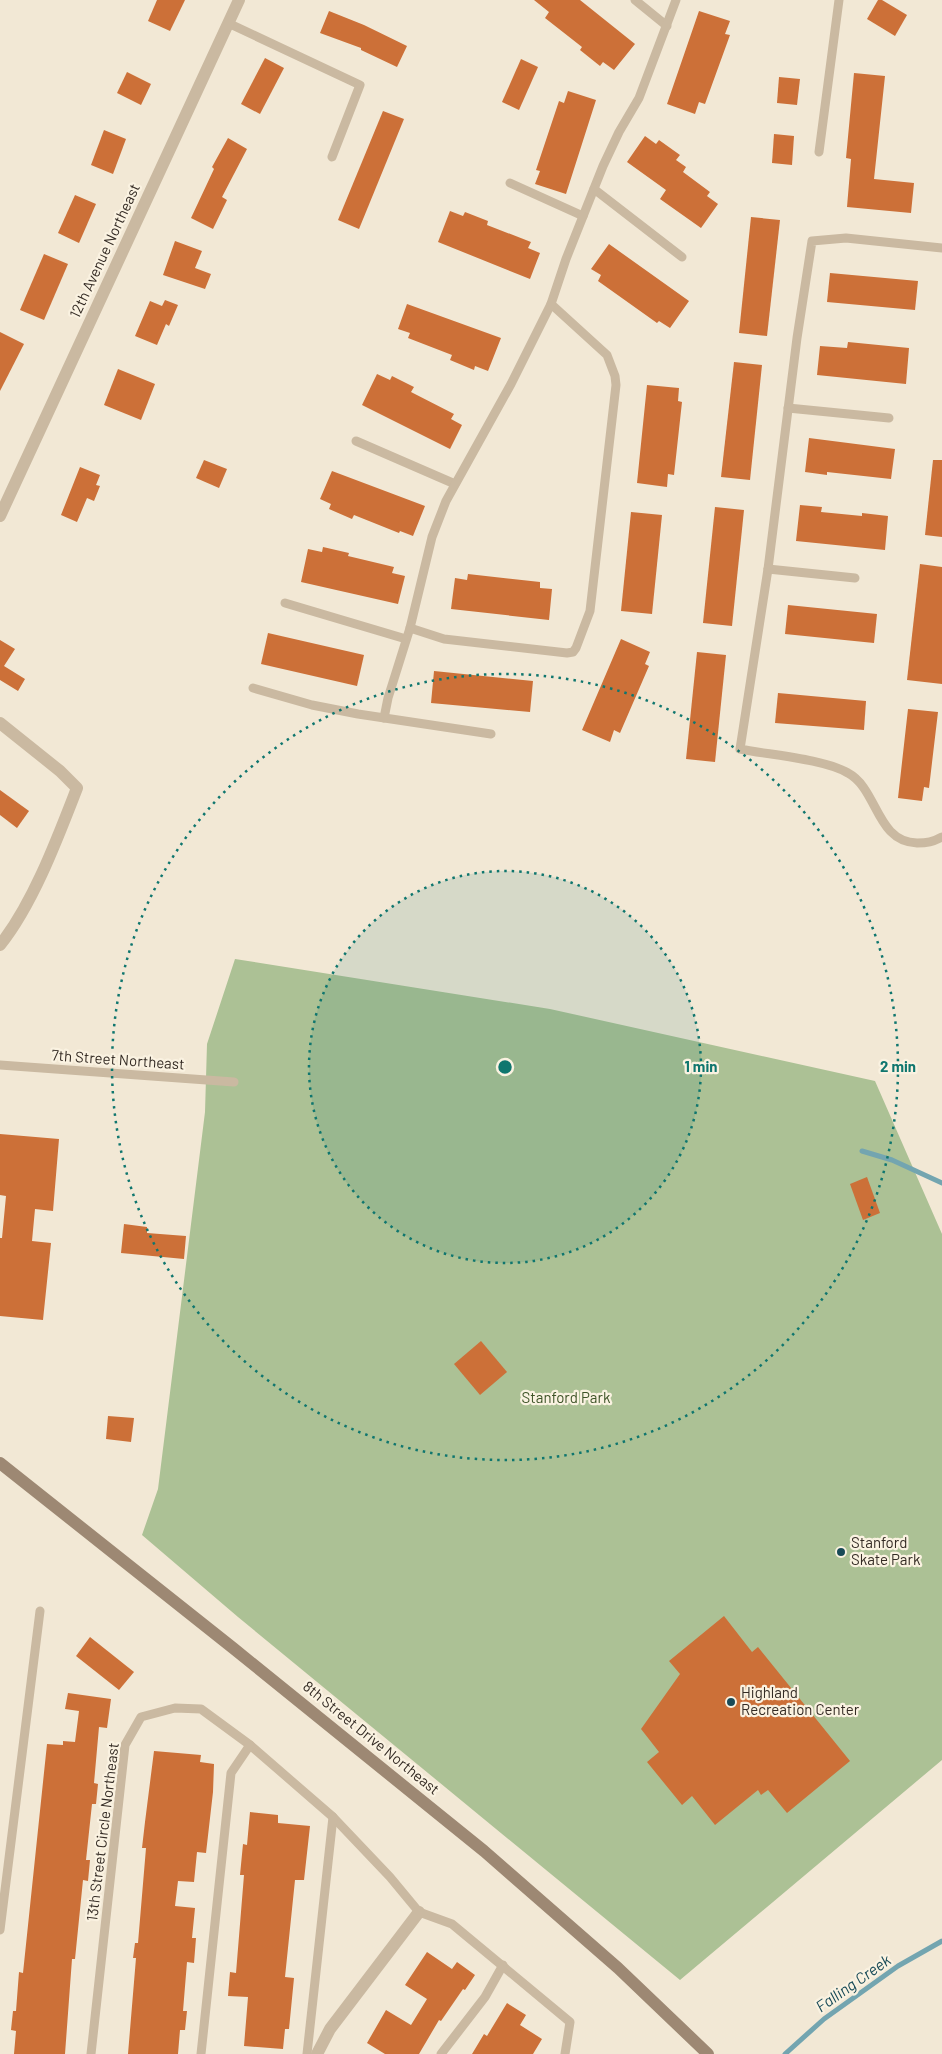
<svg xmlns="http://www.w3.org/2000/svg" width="942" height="2054" font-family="Barlow,sans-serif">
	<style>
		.green { fill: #acc195 }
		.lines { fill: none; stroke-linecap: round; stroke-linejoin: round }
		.stream { stroke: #73a5b0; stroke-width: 5 }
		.building { fill: #cc7038 }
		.lane { stroke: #cab9a1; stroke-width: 9 }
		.street { stroke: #cab9a1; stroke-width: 12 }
		.secondary { stroke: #9d8873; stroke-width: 12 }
		.ring { fill: none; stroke: #0f766e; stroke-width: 2.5; stroke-dasharray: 2.5 5 }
		.poi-dot { fill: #184a57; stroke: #faf2e1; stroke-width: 2 }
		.labels { text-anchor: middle; stroke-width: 4.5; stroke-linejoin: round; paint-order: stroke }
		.street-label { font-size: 15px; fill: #342b24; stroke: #faf2e1 }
		.park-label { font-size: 15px; fill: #3d5327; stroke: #faf2e1 }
		.poi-label { font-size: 15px; fill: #342b24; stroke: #faf2e1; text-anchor: start }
		.water-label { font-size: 16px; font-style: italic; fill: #184a57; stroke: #faf2e1 }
		.centre { fill: #0f766e; stroke: #faf2e1; stroke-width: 2.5 }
		.ring-label { font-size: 15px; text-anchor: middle; font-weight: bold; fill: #0f766e; stroke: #faf2e1; stroke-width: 4.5; stroke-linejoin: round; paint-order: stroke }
	</style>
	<rect width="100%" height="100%" fill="#f2e8d5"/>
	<path class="green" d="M235,959L550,1009L875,1081L942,1234V1760L680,1980L238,1617L142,1535L158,1489L205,1112L207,1044Z"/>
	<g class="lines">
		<g class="stream">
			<path d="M862,1151L892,1160L942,1183"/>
			<path d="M785,2054L824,2019L898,1966L942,1941"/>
		</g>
	</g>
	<g class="building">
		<path d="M157,0H185L170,31L148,21Z"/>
		<path d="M534,0H580L635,44L614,70L603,62L600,66L580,50L582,47L545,18L549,12Z"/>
		<path d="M878,0H882L907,15L895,36L867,19Z"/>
		<path d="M329,11L364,25L407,46L397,67L361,50V48L320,33Z"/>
		<path d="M699,11L730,21L725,34L730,35L705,104L699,102L695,114L667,104Z"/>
		<path d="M265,58L284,68L260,114L241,104Z"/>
		<path d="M521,59L538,67L519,110L502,102Z"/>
		<path d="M127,72L151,84L141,105L117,93Z"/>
		<path d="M854,73L885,76L874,179L914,183L911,213L847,207L851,159L846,158Z"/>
		<path d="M779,77L800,79L797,105L777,103Z"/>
		<path d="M568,91L596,100L566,194L535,184L540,171L536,170L559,101L564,103Z"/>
		<path d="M383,111L404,119L359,229L338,220Z"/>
		<path d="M104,130L126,139L113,174L91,165Z"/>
		<path d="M774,134L794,136L792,165L772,163Z"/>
		<path d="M645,136L656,144L659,140L680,155L676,160L686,167L683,172L710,192L707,196L718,204L701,228L660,199L666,190L627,162Z"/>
		<path d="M228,138L247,149L222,197L227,200L213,229L191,218L214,169L212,167Z"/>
		<path d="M75,195L96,204L79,243L58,233Z"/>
		<path d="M450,211L463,216L465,212L488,221L487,225L531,242L528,248L540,253L530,279L438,242Z"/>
		<path d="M751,217L780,220L767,336L739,333Z"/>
		<path d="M175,241L202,251L195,268L211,274L205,289L163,275Z"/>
		<path d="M609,244L689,301L670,328L659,321L657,323L598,281L601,275L591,269Z"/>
		<path d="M44,254L68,264L44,320L20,310Z"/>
		<path d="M830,273L918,281L915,310L827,302Z"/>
		<path d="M165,300L178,305L169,326L166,324L157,345L135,336L150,301L162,306Z"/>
		<path d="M407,304L501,338L488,371L475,366L474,370L450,360L452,355L408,338L410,333L398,329Z"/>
		<path d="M0,332L24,344L0,391Z"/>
		<path d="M848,342L909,348L906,384L817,375L820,346L847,348Z"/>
		<path d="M734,362L762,365L750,480L721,477Z"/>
		<path d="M118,369L155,384L141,420L104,405Z"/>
		<path d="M377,374L390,380L392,376L414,387L411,392L454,414L451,419L462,425L450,449L362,405Z"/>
		<path d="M647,385L679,388L678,401L682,402L674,475L668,474L667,487L637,483Z"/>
		<path d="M809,438L895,449L891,479L827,472V475L805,472Z"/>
		<path d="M204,460L227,469L219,488L196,478Z"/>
		<path d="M933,460H942V537L925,535Z"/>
		<path d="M80,467L100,475L96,485L100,486L94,501L87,498L77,522L61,515Z"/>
		<path d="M332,471L425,506L413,536L400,531L399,533L354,515L352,519L329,509L331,504L320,499Z"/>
		<path d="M800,505L822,507L821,512L862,516V513L888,516L885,550L796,541Z"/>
		<path d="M715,507L744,510L732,626L703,623Z"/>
		<path d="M631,512L662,515L652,614L621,611Z"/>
		<path d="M323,547L349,553L348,556L394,567L392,573L405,576L398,604L301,582L308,549L322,552Z"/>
		<path d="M920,564L942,567V684L907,680Z"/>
		<path d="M468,574L540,582V588L552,589L549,620L451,609L455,578L467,580Z"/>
		<path d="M788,605L877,614L874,643L785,634Z"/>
		<path d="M268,633L364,655L357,686L261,664Z"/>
		<path d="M621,639L650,652L645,664L649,666L620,733L614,730L610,742L582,730Z"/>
		<path d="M0,640L15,649L4,666L25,679L18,691L0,680Z"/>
		<path d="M697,652L726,655L715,762L686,759Z"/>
		<path d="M434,671L533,681L530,712L431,703Z"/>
		<path d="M778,693L866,701L864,730L775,723Z"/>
		<path d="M908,709L938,712L929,788L924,787L922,801L898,798Z"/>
		<path d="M0,790L29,811L17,828L0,815Z"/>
		<path d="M0,1134L59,1139L53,1211L35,1209L32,1241L51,1243L43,1320L0,1316V1238H2L6,1196L0,1195Z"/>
		<path d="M867,1177L880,1213L863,1220L850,1184Z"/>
		<path d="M124,1224L147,1227V1233L186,1236L184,1259L121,1253Z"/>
		<path d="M481,1341L507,1372L480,1395L454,1364Z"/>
		<path d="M108,1416L134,1418L131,1442L106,1439Z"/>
		<path d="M724,1616L752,1652L758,1647L850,1761L787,1813L768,1790L761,1795L758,1790L715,1825L692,1796L682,1805L647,1762L659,1752L641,1729L680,1674L669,1661Z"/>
		<path d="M90,1637L134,1672L119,1690L76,1656Z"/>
		<path d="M68,1693L111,1699L107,1728L99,1727L94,1783L98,1784L96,1804H92L86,1860H90L88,1881L83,1880L75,1959H72L65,2054H14L16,2031L11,2030L13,2011H16L19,1972L23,1973L47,1744L63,1745V1741L75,1742L79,1711L65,1709Z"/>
		<path d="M154,1751L201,1755L200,1762L214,1764L213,1792L206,1853L197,1852L194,1882L178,1881L175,1906L195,1908L192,1938H196L194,1963L187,1962L183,2011H187L185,2030H180L178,2054H128L136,1958H133L135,1943H138L146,1848H142L145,1822Z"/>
		<path d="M250,1812L278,1815V1823L310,1826L304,1880H295L285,1977L294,1978L289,2029H285L283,2049L244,2046L248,1997L228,1996L230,1972L236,1973L244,1875H240L243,1844L247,1845Z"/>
		<path d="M427,1952L452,1969L457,1962L475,1975L465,1990L463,1989L441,2021L439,2020L419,2054H385L367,2043L386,2010L411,2025L427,1999L405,1985Z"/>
		<path d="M507,2003L526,2015L520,2025L542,2039L533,2054H472L484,2034L487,2036Z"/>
	</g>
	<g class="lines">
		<g class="lane">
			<path d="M635,0L667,26"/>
			<path d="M228,23L360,85L332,157"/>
			<path d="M819,152L839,0"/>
			<path d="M510,183L583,216"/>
			<path d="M594,189L682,257"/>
			<path d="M942,248L846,238L812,241L797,338L768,569L740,749C770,755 824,759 848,773C878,789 876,842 917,843C927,843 933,842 942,837"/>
			<path d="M788,408L889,418"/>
			<path d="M356,441L455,484"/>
			<path d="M768,569L855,578"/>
			<path d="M285,603L406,639"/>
			<path d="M410,628L444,639L567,653L573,652L576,648L590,611L616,385L615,376L607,355L551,304L566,259L603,166L619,132L639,98L676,0"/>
			<path d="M253,688L312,705L358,714L491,734"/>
			<path d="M384,718L388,698L410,628L432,537L446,501L511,384L551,304"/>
			<path d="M0,1065L234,1082"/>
			<path d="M0,1930L40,1611"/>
			<path d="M91,2054L125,1745L141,1717L175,1708L201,1709L250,1745L333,1817L390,1877L419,1912L452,1924L570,2022L565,2054"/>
			<path d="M201,2054L231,1773L250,1745"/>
			<path d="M307,2054L333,1817"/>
			<path d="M441,2054L485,1997L503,1965"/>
		</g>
		<g class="street">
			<path d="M0,516L239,0"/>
			<path d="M0,723L60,771L77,788C58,837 33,904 0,945"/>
			<path d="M317,2054L330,2029L419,1912"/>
		</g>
		<path class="secondary" d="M0,1463L233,1648L484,1851L618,1968L708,2054"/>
	</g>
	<circle cx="505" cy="1067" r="196" fill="#0f766e" fill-opacity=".12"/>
	<g class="ring">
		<circle cx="505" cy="1067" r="196"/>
		<circle cx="505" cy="1067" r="393"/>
	</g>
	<g class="poi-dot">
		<circle cx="841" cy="1552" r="5"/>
		<circle cx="731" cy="1702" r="5"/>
	</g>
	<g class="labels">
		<g class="street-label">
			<text transform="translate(105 251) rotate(-65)" y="5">12th Avenue Northeast</text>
			<text transform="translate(118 1060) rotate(4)" y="5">7th Street Northeast</text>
			<text transform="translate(371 1738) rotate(39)" y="5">8th Street Drive Northeast</text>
			<text transform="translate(103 1832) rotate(-83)" y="5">13th Street Circle Northeast</text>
		</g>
		<g class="park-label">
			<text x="566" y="1403">Stanford Park</text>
		</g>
		<g class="poi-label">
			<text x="851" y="1548">Stanford<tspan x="851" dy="17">Skate Park</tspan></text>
			<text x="741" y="1698">Highland<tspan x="741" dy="17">Recreation Center</tspan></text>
		</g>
		<g class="water-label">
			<text transform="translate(853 1983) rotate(-35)" y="6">Falling Creek</text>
		</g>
	</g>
	<circle cx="505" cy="1067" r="8" class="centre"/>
	<g class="ring-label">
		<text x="701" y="1072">1 min</text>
		<text x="898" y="1072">2 min</text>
	</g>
</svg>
